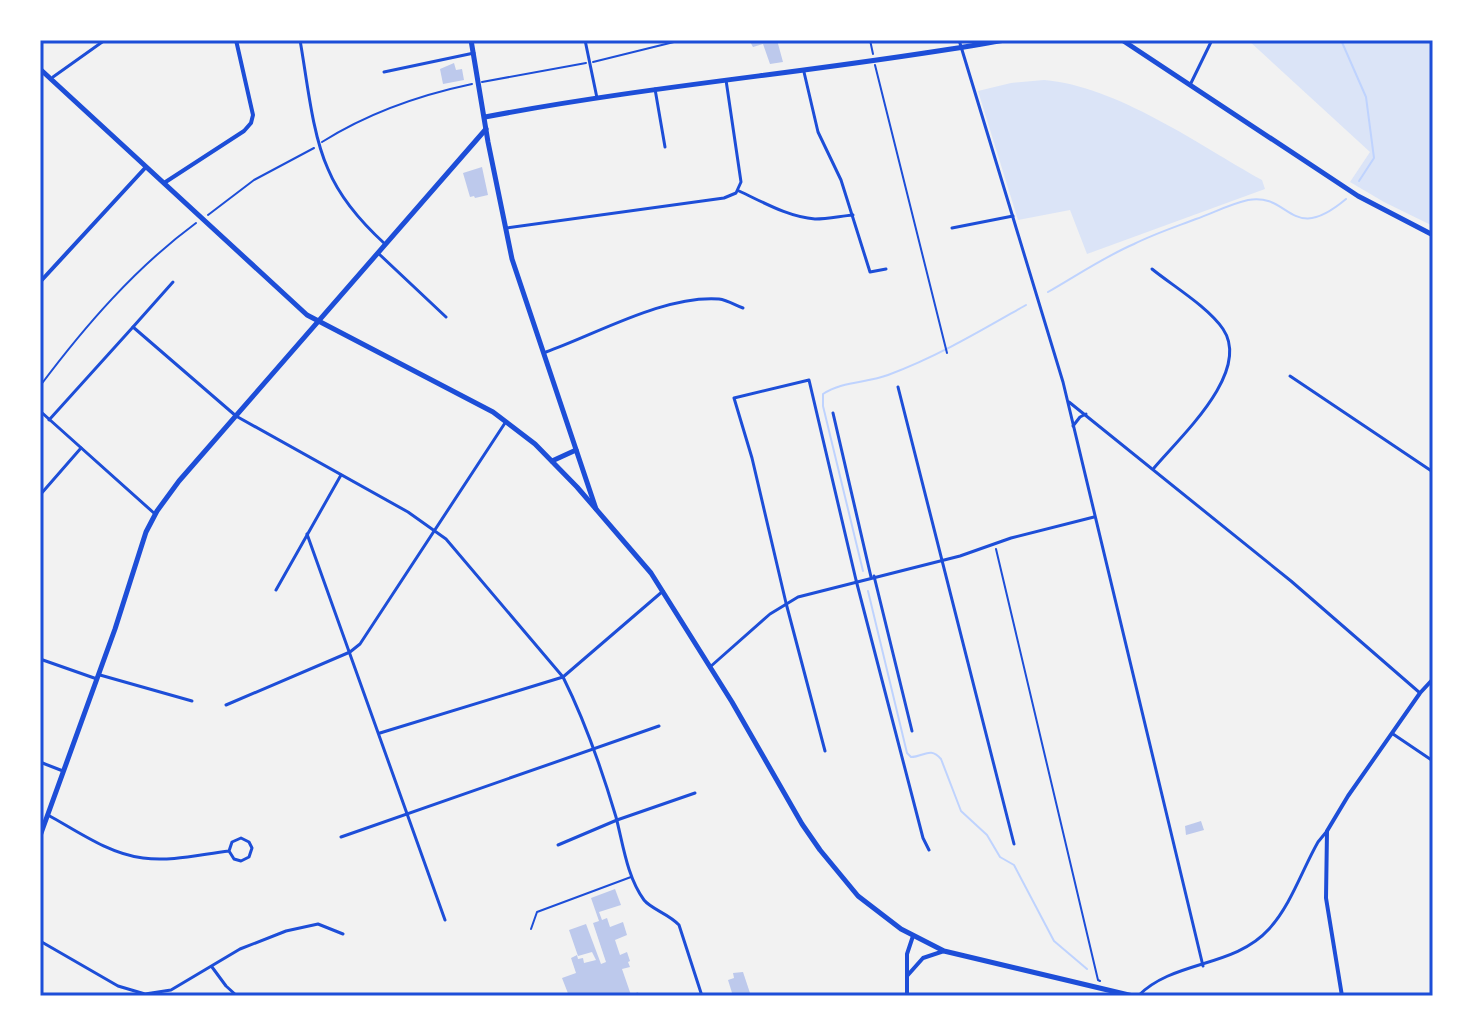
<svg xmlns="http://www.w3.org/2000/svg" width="1473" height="1036" font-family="Raleway,sans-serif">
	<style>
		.green { fill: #dbe4f7 }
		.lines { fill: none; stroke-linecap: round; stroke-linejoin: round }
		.stream { stroke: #bfd3fe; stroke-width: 2 }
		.building { fill: #bdc9ec }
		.path { stroke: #1d4ed8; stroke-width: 2 }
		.service { stroke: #1d4ed8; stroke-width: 2 }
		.minor { stroke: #1d4ed8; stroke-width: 3 }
		.tertiary { stroke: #1d4ed8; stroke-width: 4 }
		.secondary { stroke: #1d4ed8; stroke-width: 5 }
		.primary { stroke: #1d4ed8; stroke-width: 5 }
		.neatline { fill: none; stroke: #1d4ed8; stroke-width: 3 }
	</style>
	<rect width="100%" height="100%" fill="#f2f2f2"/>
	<g class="green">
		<path d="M1248,40H1433V226L1384,202L1350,182L1370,152Z"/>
		<path d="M1044,80C1117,86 1199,145 1262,180L1265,189L1087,254L1070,210L1018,220L978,91L1011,83Z"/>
	</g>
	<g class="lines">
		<g class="stream">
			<path d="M1341,40L1366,97L1374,158L1359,181"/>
			<path d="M1048,292C1076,276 1104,257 1134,244C1154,234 1175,227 1196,219C1213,213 1230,204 1248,200C1291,192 1290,246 1346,199"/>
			<path d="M863,571L823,406V394C842,381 867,383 888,375C937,357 982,330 1026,305"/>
			<path d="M868,591L907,753L911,757C924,757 930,746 941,759L961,811L987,835L1000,857L1014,865L1054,941L1087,969"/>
		</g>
	</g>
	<g class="building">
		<path d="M749,40H777L783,62L770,64L763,44L753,47Z"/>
		<path d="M454,63L456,70L462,69L464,80L443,84L440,69Z"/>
		<path d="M482,167L488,195L475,198L474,196L470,197L463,173Z"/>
		<path d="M1201,821L1204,830L1186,835L1185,826Z"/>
		<path d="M615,889L621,905L599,912L602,920L607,918L610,927L623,922L627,935L615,940L620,955L627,952L630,961L628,962L630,967L622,969L631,995L638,992L639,996H569L562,978L576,973L571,958L577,955L578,959L583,958L584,963L596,960L592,952L578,956L569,930L586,924L601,964L606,962L593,923L599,921L591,898Z"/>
		<path d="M743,972L751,996H733L728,980L734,978L733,973Z"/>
	</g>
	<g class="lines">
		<g class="path">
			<path d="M870,40L873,54"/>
			<path d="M593,62L682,40"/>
			<path d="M875,65L947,353"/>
			<path d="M482,82L586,63"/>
			<path d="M322,142C368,113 420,95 472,84"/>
			<path d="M208,215L254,180L314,148"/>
			<path d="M40,386C85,326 135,268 196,223"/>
			<path d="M996,549L1098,980L1100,981"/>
		</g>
		<path class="service" d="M531,929L537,912L631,877"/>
		<g class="minor">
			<path d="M300,40C307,79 312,134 328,169C340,198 362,223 385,244"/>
			<path d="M585,40L597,98"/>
			<path d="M959,40L1063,382L1203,966"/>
			<path d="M384,72L474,53"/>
			<path d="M804,72L818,132L841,180L870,272L886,269"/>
			<path d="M53,77L105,40"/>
			<path d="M1191,83L1212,40"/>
			<path d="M655,89L665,147"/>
			<path d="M739,191C763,202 788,217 815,219C828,219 841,216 853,215"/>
			<path d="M506,228L724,198L736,193L741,182L726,80"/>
			<path d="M952,228L1013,216"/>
			<path d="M379,254L446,317"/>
			<path d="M1152,269C1173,286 1208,307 1223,329C1252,372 1180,437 1154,468"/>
			<path d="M133,327L173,282"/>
			<path d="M546,352C597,334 664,295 719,299C727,300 735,305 743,308"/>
			<path d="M1290,376L1433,472"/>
			<path d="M898,387L1014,844"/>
			<path d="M1069,402L1291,581L1420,693"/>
			<path d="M40,411L155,514"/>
			<path d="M833,413L871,577"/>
			<path d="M49,420L133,327L236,416L408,512L446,539L563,677C585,721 602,770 616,817C623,844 627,877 644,900C651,909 669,914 679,925L702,996"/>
			<path d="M1073,426L1080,417L1086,414"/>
			<path d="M40,495L81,448"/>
			<path d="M307,534L445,920"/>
			<path d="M874,576L912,731"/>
			<path d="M276,590L341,475"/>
			<path d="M40,659L97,679"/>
			<path d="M710,667L770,614L798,597L960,556L1011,538L1094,517"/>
			<path d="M100,675L192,701"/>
			<path d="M226,705L350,652L360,644L505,423"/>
			<path d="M380,733L563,677L663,591"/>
			<path d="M1393,734L1433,761"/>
			<path d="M825,751L786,603L752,458L734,398L809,380L856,580L923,838L929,850"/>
			<path d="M40,762L63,771"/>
			<path d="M48,815C77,831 109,854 143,858C171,862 202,854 229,851L234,859L241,861L249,857L252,848L249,842L241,838L232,842L229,851"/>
			<path d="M341,837L659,726"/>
			<path d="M558,845L617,820L695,793"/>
			<path d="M40,941L118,986L145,994L171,990L240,949L286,931L318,924L343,934"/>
			<path d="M212,967L226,986L237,996"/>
			<path d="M1138,996C1173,960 1234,968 1269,929C1291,905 1302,870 1318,842L1327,831"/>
		</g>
		<g class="tertiary">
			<path d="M164,183L244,131L251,123L253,115L236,40"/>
			<path d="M40,282L146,167"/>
			<path d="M907,976L923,958L944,951"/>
			<path d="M907,996V954L913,936"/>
			<path d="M1342,996L1326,898L1327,831L1348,796L1420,693L1433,679"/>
		</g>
		<g class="secondary">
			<path d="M471,40L488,142L512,259L596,509"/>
			<path d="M1122,40L1358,196L1433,235"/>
			<path d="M485,117C657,84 832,71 1005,40"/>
			<path d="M552,461L576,450"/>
			<path d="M40,836L115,629L146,532L157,511L179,481L486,129"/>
		</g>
		<path class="primary" d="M40,69L307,315L493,412L535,444L577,487L651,573L732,702L802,824L820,850L858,896L901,929L944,951L1133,996"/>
	</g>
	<rect width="1473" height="1036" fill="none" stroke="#ffffff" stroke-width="84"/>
	<rect x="42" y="42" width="1389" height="952" class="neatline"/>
</svg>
